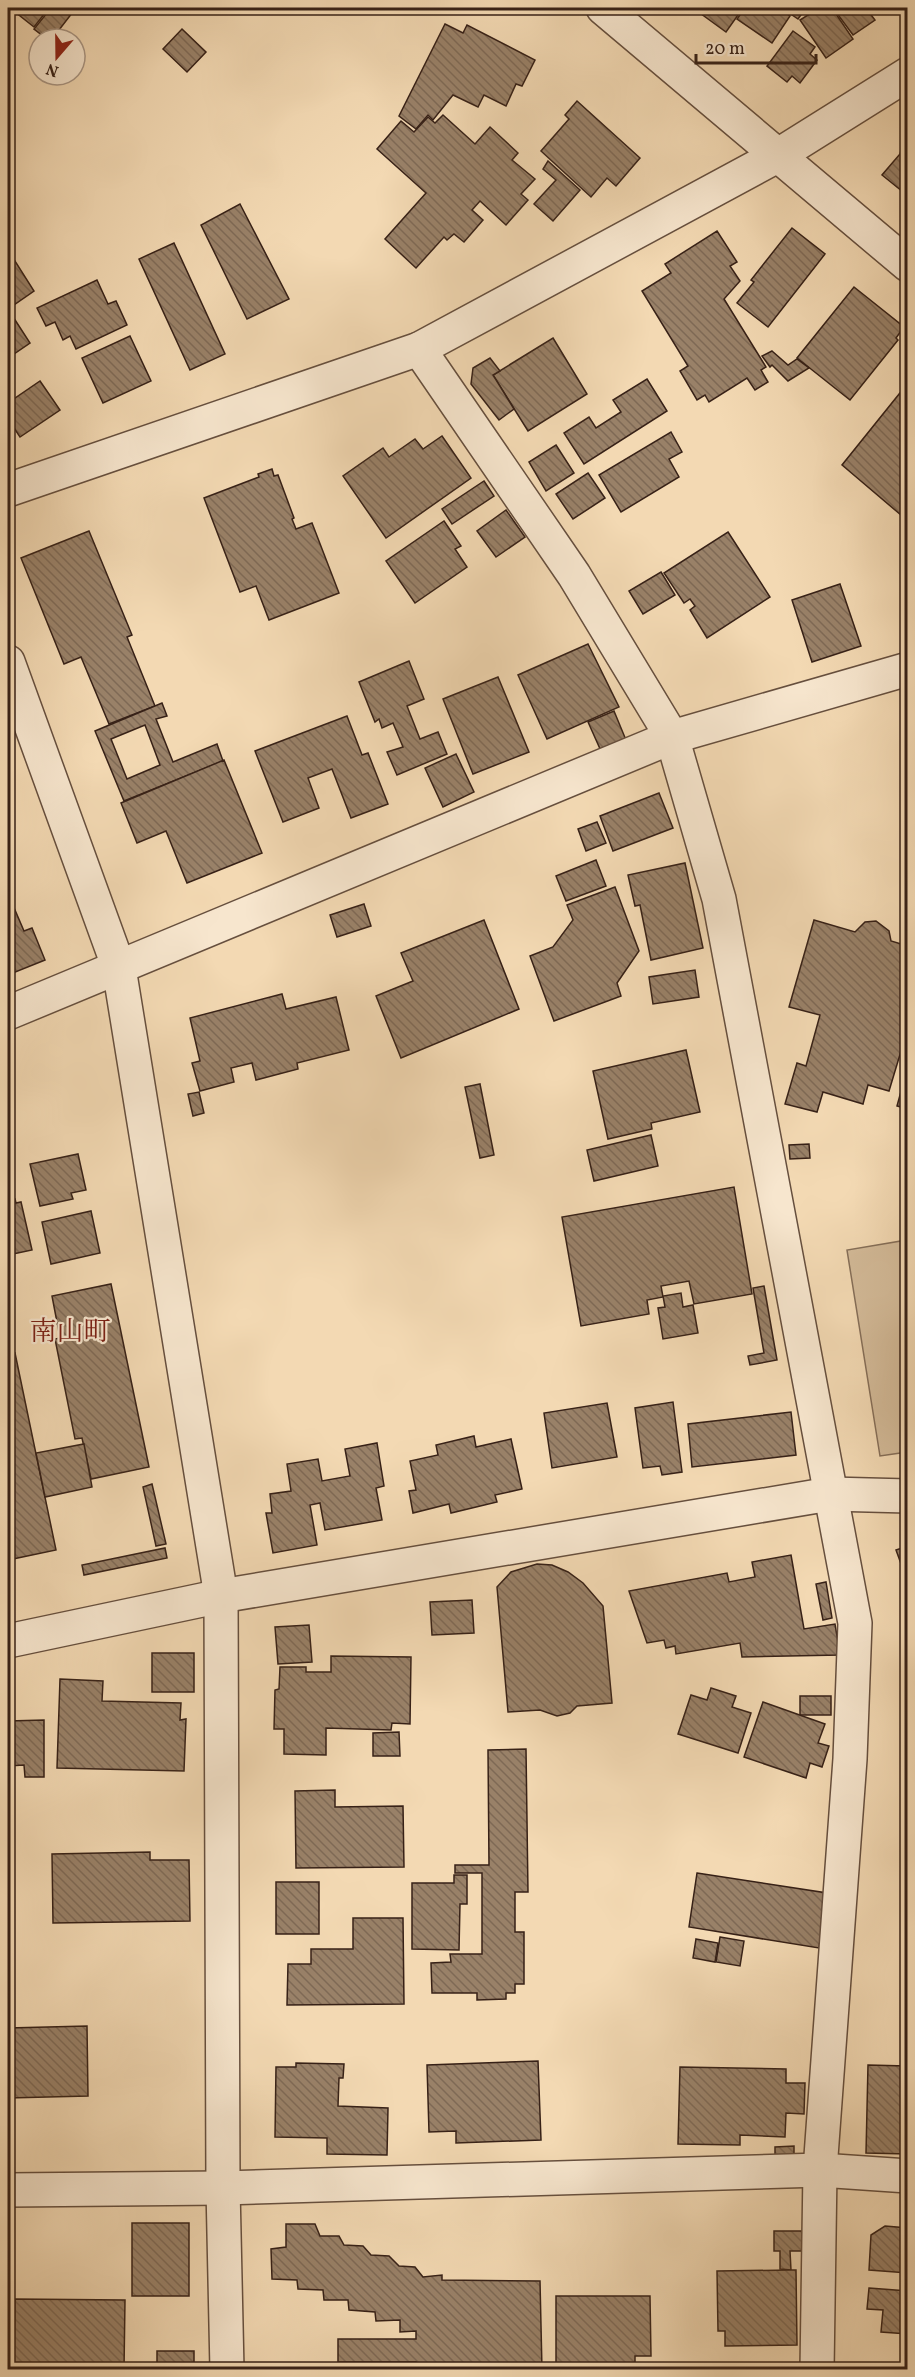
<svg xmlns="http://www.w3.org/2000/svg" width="915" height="2377" font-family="Vollkorn,'Noto Serif JP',serif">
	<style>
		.park { fill: #d3ba98; stroke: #856e58; stroke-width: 1.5 }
		.building { fill: url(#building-back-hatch); stroke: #372117; stroke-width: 1.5; fill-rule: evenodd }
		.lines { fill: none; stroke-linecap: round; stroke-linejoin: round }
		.minor-casing { stroke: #664f3e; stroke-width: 36 }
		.minor { stroke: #f7e6ce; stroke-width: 33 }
		.labels { text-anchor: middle; stroke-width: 4.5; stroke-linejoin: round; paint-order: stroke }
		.quarter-label { font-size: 27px; fill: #7a1f14; stroke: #f7e6ce }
	</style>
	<defs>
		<pattern id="building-back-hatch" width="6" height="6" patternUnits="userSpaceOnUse" patternTransform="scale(1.5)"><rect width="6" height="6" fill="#998168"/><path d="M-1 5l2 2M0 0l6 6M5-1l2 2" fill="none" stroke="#7e6955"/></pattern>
	</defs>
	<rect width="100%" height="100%" fill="#f3d9b3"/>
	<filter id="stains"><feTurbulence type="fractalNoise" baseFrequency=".00333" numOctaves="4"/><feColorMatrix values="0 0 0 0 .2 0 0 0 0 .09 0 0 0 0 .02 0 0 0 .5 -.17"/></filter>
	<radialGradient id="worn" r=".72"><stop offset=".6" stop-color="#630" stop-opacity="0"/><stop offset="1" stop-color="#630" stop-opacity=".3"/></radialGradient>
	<path class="park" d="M907,1240V1452L880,1456L847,1250Z"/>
	<g class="building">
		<path d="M10,8H49L34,27Z"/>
		<path d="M51,8H76L52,39H47L34,29Z"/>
		<path d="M693,8H743L726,32Z"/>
		<path d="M745,8H778L790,16L772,43L737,19Z"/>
		<path d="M782,8H806L798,19Z"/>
		<path d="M819,8H832L853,39L826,58L800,20Z"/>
		<path d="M833,8H866L875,20L853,35Z"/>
		<path d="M445,24L463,33L467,25L535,60L522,86L516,84L506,106L484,95L478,107L453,95L433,120L428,115L416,129L399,116Z"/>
		<path d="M182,29L206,52L187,72L163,49Z"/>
		<path d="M793,31L815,47L810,54L817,60L800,83L792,76L787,82L767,66Z"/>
		<path d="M577,101L640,158L616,186L607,178L591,197L541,151L569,119L565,115Z"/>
		<path d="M443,115L475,144L490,127L518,153L512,160L535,179L521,194L528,200L506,225L480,201L472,210L483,220L464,242L454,234L447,240L444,237L416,268L385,239L426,193L377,149L401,121L414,132L428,117L435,123Z"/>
		<path d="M908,141V196L882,175L900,154L903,143Z"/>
		<path d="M548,161L580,190L553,221L534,204L556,180L543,169Z"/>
		<path d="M240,204L289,299L247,319L201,225Z"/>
		<path d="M792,228L825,254L768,327L737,303L754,282L751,280Z"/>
		<path d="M717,231L737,262L730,266L740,281L724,299L766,367L761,370L768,382L755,390L747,378L709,402L705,395L697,400L680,371L688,366L642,291L671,273L665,264Z"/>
		<path d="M174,243L225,354L190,370L139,259Z"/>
		<path d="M8,250L34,291L8,309Z"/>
		<path d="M97,280L108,304L116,301L127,325L76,349L70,336L63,340L55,322L46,326L37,308Z"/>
		<path d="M854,287L904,327L896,338L898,340L850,400L797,358Z"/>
		<path d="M8,309L30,343L8,358Z"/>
		<path d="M130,336L151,381L103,403L82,358Z"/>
		<path d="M553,338L587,394L528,431L493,375Z"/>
		<path d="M772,351L788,365L797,359L809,368L788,381L772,365L770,367L762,356Z"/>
		<path d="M490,358L500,371L493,375L514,409L499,420L471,384L473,368Z"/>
		<path d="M647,379L667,411L584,464L564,433L589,417L596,428L621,412L613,400Z"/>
		<path d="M40,381L60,410L20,437L8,419V403Z"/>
		<path d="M908,383V521L842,465Z"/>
		<path d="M671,432L682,452L669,459L679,477L621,512L599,475Z"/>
		<path d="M442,436L471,478L386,538L343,476L383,448L389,457L415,439L423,449Z"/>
		<path d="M556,445L574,473L546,491L529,462Z"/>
		<path d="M272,469L274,476L278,475L294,518L292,519L296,529L312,523L339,593L269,620L256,586L240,592L204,498L259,477L258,474Z"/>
		<path d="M588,473L605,498L573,519L556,494Z"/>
		<path d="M484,481L494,496L452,524L442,509Z"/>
		<path d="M506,510L525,537L496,557L477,531Z"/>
		<path d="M444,521L461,546L455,549L467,567L415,603L386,561Z"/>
		<path d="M89,531L132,635L127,637L155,706L109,724L81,657L64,664L21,558Z"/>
		<path d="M728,532L770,597L707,638L690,610L695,606L690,599L684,603L664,573Z"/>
		<path d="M661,572L675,595L643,614L629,591Z"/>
		<path d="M840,584L861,646L812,662L792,600Z"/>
		<path d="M588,644L619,707L547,739L518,675Z"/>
		<path d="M409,661L424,699L407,706L420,739L438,732L447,754L397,775L387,752L403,747L393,723L382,728L379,719L375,722L359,682Z"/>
		<path d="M498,677L529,752L473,774L443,699Z"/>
		<path d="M162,703L167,716L156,719L173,762L217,744L223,761L124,801L95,731ZM145,725L160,765L127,779L111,739Z"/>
		<path d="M614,711L626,740L601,751L588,722Z"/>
		<path d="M347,716L362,755L368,753L388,804L351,818L332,769L308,778L319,808L283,822L255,751Z"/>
		<path d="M456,754L474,792L443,807L425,768Z"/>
		<path d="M224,760L262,853L187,883L166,831L137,843L121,803Z"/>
		<path d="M659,793L673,828L613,851L600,816Z"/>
		<path d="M597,822L606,843L586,851L578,829Z"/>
		<path d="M596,860L606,886L566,901L556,876Z"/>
		<path d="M685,863L703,948L651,960L640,905L635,906L628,875Z"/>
		<path d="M615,887L639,951L617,983L621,996L554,1021L530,956L553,947L573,920L567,905Z"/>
		<path d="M9,896L24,931L32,928L45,960L8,975Z"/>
		<path d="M364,904L371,926L337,937L330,915Z"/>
		<path d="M484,920L519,1009L401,1058L376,996L413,981L401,953Z"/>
		<path d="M814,920L855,932L865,922L876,921L889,931L891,941L908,946V1028L889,1091L868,1085L863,1104L823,1092L817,1112L785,1104L797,1063L806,1066L820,1015L789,1007Z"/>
		<path d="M695,970L699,997L653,1004L649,977Z"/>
		<path d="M282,994L286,1009L336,997L349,1050L297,1063L298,1069L256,1080L252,1063L231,1068L234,1082L200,1091L192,1063L200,1061L190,1018Z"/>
		<path d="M686,1050L700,1112L651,1123L652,1129L608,1139L593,1071Z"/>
		<path d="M908,1066V1109L897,1106Z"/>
		<path d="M480,1084L494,1155L480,1158L465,1087Z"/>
		<path d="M199,1092L204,1113L193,1116L188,1094Z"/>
		<path d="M651,1135L658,1166L594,1181L587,1150Z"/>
		<path d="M809,1144L810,1158L790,1159L789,1145Z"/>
		<path d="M78,1154L86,1190L71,1193L73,1199L40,1206L30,1164Z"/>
		<path d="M734,1187L752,1294L694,1304L689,1281L661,1286L663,1297L647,1300L649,1314L581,1326L562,1217Z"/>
		<path d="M15,1199L16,1203L21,1202L32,1250L8,1255V1201Z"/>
		<path d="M91,1211L100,1253L51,1264L42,1222Z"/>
		<path d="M111,1284L149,1467L91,1479L82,1438L75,1439L55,1339L60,1338L52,1296Z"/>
		<path d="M764,1286L777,1360L750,1365L748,1356L764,1353L753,1288Z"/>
		<path d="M681,1293L683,1307L693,1305L698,1333L663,1339L658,1308L665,1307L663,1296Z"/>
		<path d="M15,1353L56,1550L8,1560V1355Z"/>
		<path d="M673,1402L682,1472L662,1475L660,1466L643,1468L635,1408Z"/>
		<path d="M607,1403L617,1457L552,1468L544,1413Z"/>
		<path d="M791,1412L796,1455L692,1467L688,1424Z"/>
		<path d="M474,1436L476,1447L511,1439L522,1489L495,1495L497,1502L451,1513L449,1504L413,1513L409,1491L416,1490L410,1461L438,1455L436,1445Z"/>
		<path d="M377,1443L384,1486L376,1488L382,1520L325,1530L320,1503L310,1505L317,1545L273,1553L266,1513H272L270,1494L291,1491L287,1464L318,1459L322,1481L350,1476L345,1449Z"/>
		<path d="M84,1444L92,1487L45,1497L36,1453Z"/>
		<path d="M152,1484L166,1544L156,1546L143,1487Z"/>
		<path d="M908,1546V1583L896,1550Z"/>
		<path d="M165,1548L167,1558L84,1575L82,1565Z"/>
		<path d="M791,1555L804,1629L835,1624L840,1655L742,1657L740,1643L676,1654L675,1646L666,1648L664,1640L647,1643L629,1591L727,1573L729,1582L755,1577L752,1562Z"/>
		<path d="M537,1564L552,1565L568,1572L583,1583L603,1606L612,1703L577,1706L570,1713L557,1716L540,1710L508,1712L497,1587L511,1572Z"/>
		<path d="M826,1582L832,1618L823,1620L816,1584Z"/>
		<path d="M472,1600L474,1633L432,1635L430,1602Z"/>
		<path d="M309,1625L312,1662L278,1664L275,1627Z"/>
		<rect x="152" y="1653" width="42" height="39"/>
		<path d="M331,1656L411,1657L410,1724L392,1723L391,1730L326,1728V1755L284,1754V1729H274L275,1690L279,1689L280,1667H306V1672H331Z"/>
		<path d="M60,1679L103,1681L102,1701L181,1703L180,1720L186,1719L184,1771L57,1768Z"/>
		<path d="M711,1688L736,1696L732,1707L751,1713L738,1753L678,1734L691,1695L707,1700Z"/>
		<rect x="800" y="1696" width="31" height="19"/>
		<path d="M763,1702L825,1724L818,1743L829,1746L822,1767L810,1763L806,1778L744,1757Z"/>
		<path d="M44,1720V1777H25L24,1765L8,1766V1721Z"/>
		<path d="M399,1732L400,1756H373V1733Z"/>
		<path d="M526,1749L528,1892H515V1932H524V1984H515V1993H506V1999L477,2000V1993H432L431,1963L451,1962L450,1954H482V1873H455V1865H489L488,1750Z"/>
		<path d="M335,1790V1807L403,1806L404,1867L296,1868L295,1791Z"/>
		<path d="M150,1852V1860H189L190,1921L53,1923L52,1854Z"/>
		<path d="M697,1873L827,1893L819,1948L689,1927Z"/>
		<path d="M454,1875H467V1904H460L459,1950L412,1949V1883H454Z"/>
		<rect x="276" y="1882" width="43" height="52"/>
		<path d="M353,1918H403L404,2004L287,2005L288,1964H311V1949H353Z"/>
		<path d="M720,1937L744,1941L740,1966L716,1962Z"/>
		<path d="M696,1939L718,1943L715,1962L693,1958Z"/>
		<path d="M87,2026L88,2096L8,2098V2028Z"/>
		<path d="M538,2061L541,2140L456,2143V2131L429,2132L427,2065Z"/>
		<path d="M296,2063L344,2064L343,2078H339L338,2106L388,2108L387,2155L327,2154V2138L275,2137L276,2067H296Z"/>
		<path d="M868,2065L906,2066L908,2154L866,2153Z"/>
		<path d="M680,2067L786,2069V2083H805L804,2114L786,2113L785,2137L740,2135V2145L678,2144Z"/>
		<path d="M794,2146V2161H775V2147Z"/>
		<rect x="132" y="2223" width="57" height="73"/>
		<path d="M286,2224H315L320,2236H339L344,2245L363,2246L371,2255L389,2256L399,2266L415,2267L423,2277L442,2275V2280L540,2281L542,2370H416V2362H338V2339H416V2331L400,2332V2320L376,2321L375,2312L349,2310L348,2300H324L323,2290L298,2289L297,2280L272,2279L271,2249L286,2247Z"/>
		<path d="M885,2226L908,2228V2273L869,2270L871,2235Z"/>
		<path d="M774,2231H806V2251H790L791,2270L780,2269V2251H774Z"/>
		<path d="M791,2270H796L797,2345L725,2346V2331H718L717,2271Z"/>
		<path d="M869,2288L908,2291V2334L881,2332L883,2310L867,2309Z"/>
		<path d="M556,2296H650L651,2356H635V2370H556Z"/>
		<path d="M15,2299L125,2300L124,2370H14Z"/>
		<rect x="157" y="2351" width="37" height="19"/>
	</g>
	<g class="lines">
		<g class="minor-casing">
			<g id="minor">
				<path d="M603,8L908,265"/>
				<path d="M419,349L574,575L672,737L719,899L855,1623L850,1759L820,2170L817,2370"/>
				<path d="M8,490L419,349L777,156L908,74"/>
				<path d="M8,662L119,968L221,1596L223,2188L227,2370"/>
				<path d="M8,1013L672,737L908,669"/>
				<path d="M8,1641L221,1596L830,1494L908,1496"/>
				<path d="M8,2190L223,2188L820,2170L908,2176"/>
			</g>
		</g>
		<use href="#minor" class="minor"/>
	</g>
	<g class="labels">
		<g class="quarter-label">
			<text x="70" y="1340">南山町</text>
		</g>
	</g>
	<rect width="915" height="2377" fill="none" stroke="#f3d9b3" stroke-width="30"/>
	<rect x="9" y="9" width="897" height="2359" fill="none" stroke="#372117" stroke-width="3"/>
	<rect x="15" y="15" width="885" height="2347" fill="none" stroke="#372117" stroke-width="1.5"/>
	<g transform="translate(57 57) rotate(200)"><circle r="28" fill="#f7e6ce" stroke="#aa9785" stroke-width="1.5"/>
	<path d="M0-4.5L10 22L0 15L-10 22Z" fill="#8f2418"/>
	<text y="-9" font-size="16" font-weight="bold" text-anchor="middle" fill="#372117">N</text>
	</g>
	<path d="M696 54v9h120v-9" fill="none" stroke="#372117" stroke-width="3"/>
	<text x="705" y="54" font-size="18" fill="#372117" stroke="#f7e6ce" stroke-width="4.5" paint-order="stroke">20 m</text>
	<rect width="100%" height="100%" filter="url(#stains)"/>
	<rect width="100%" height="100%" fill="url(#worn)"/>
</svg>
